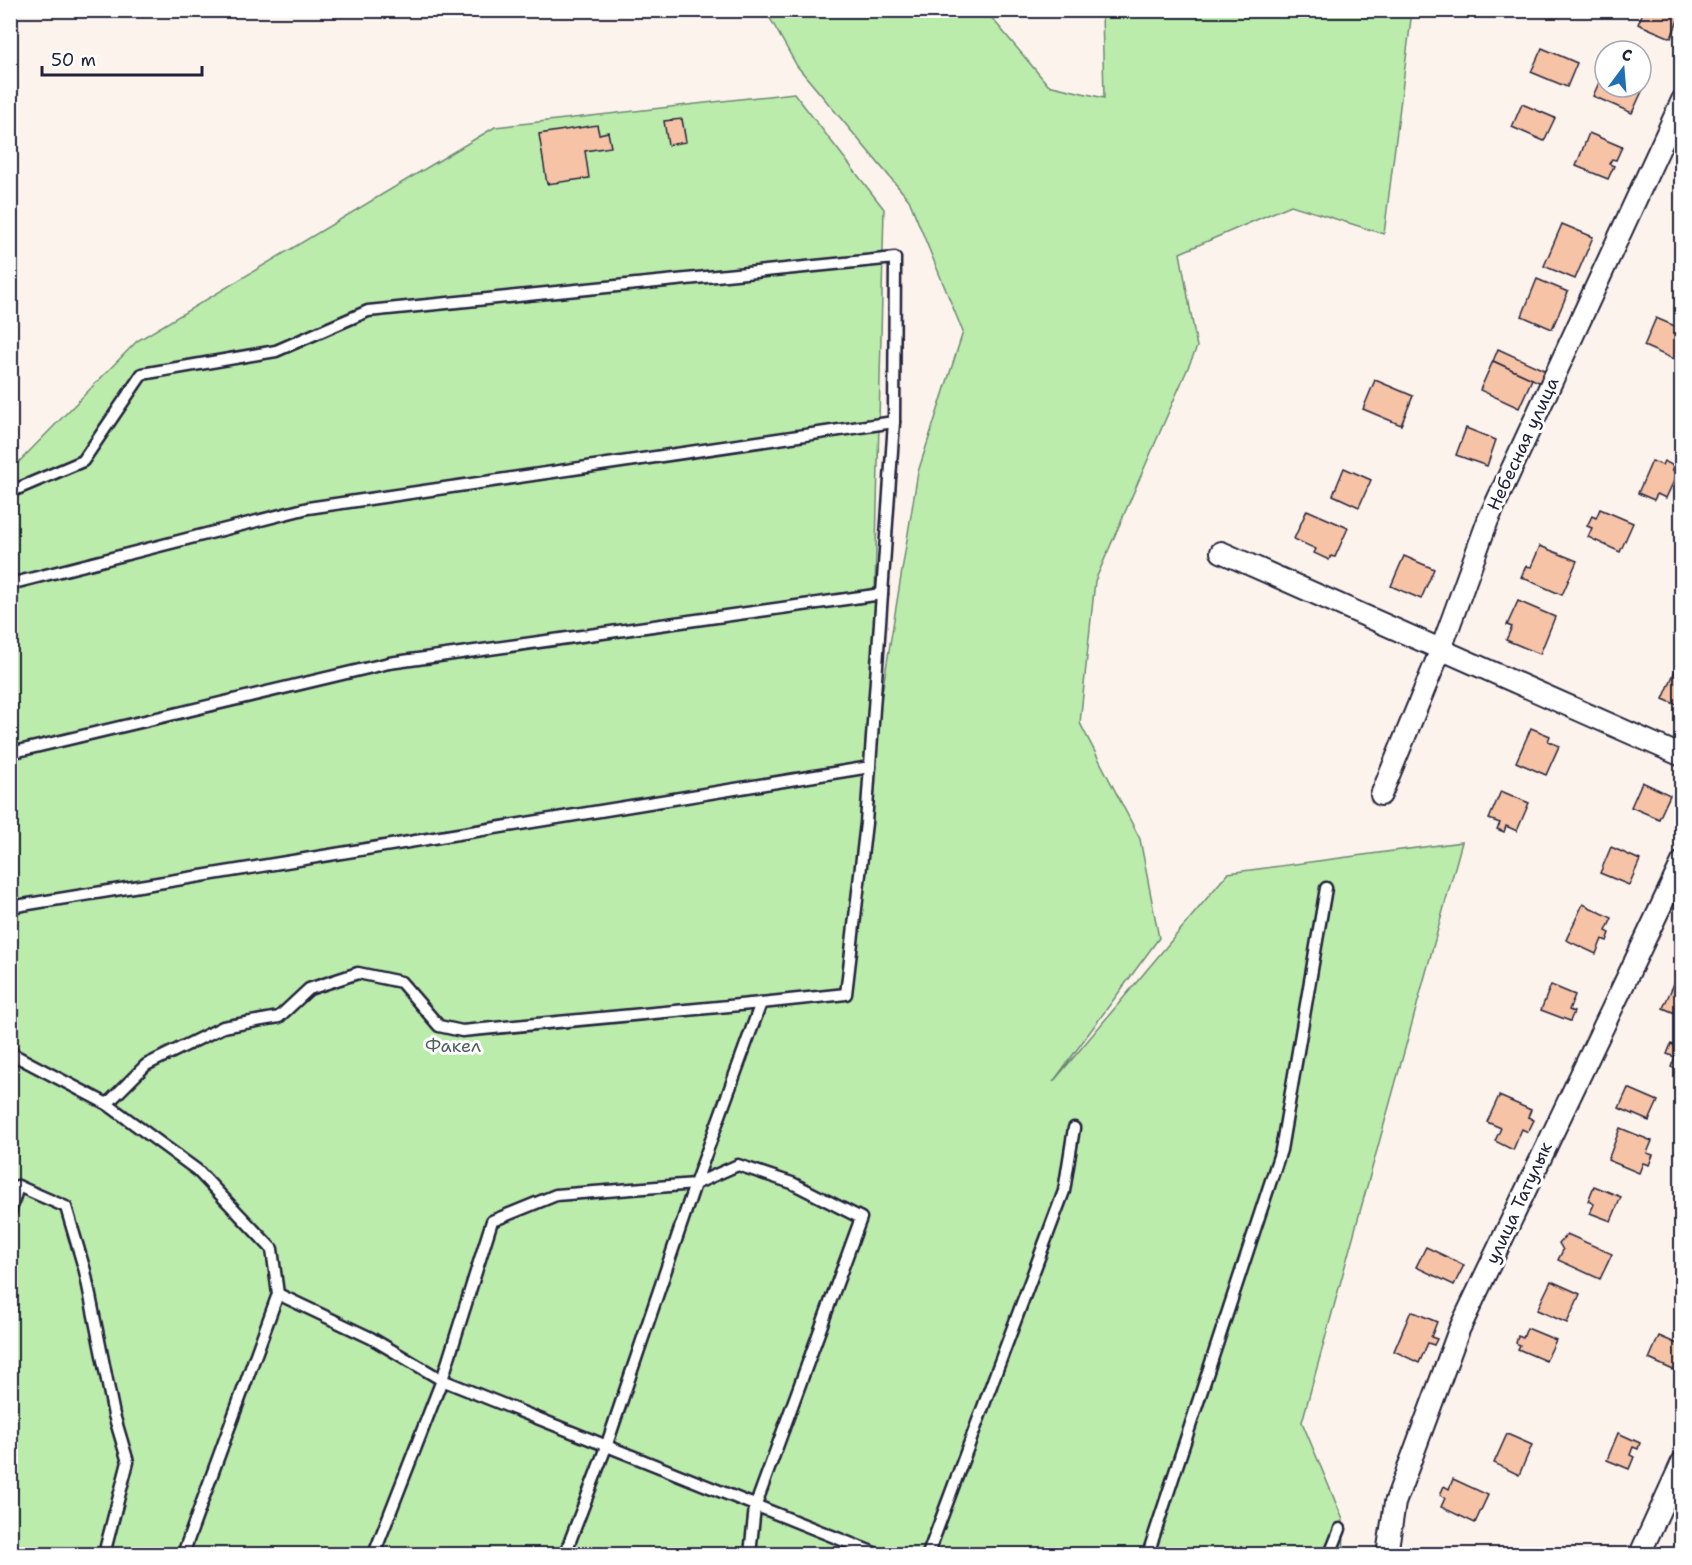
<svg xmlns="http://www.w3.org/2000/svg" width="1692" height="1565" font-family="'Shantell Sans',sans-serif">
	<style>
		.green { fill: #bbecac; stroke: #6e8774; stroke-width: 1.5 }
		.building { fill: #f6c3a6; stroke: #22223b; stroke-width: 1.5 }
		.lines { fill: none; stroke-linecap: round; stroke-linejoin: round }
		.service-casing { stroke: #22223b; stroke-width: 15 }
		.minor-casing { stroke: #22223b; stroke-width: 24 }
		.service { stroke: #fff; stroke-width: 10 }
		.minor { stroke: #fff; stroke-width: 20 }
		.labels { text-anchor: middle; stroke-width: 6; stroke-linejoin: round; paint-order: stroke }
		.street-label { font-size: 18px; fill: #22223b; stroke: #fff }
		.park-label { font-size: 18px; fill: #505f5d; stroke: #fff }
	</style>
	<rect width="100%" height="100%" fill="#fdf3ed"/>
	<filter id="ink" filterUnits="userSpaceOnUse"><feTurbulence type="fractalNoise" baseFrequency=".0167" numOctaves="2"/><feDisplacementMap in="SourceGraphic" scale="12" xChannelSelector="R" yChannelSelector="G"/><feConvolveMatrix kernelMatrix="1 2 1 2 8 2 1 2 1" color-interpolation-filters="sRGB"/></filter>
	<g filter="url(#ink)">
		<path class="green" d="M766,11H986L1048,85L1104,98L1102,11H1412L1384,234L1291,205L1180,253L1197,347L1095,581L1080,723L1140,839L1159,938L1053,1082L1228,873L1462,842L1302,1422L1343,1520L1344,1554H11V470L137,341L495,127L794,93L884,209L871,761L918,472L963,332L909,200L797,66Z"/>
		<g class="building">
			<path d="M1644,10H1682L1671,38L1638,24Z"/>
			<path d="M1542,48L1577,63L1567,87L1531,72Z"/>
			<path d="M1605,69V87H1644L1632,113L1593,96Z"/>
			<path d="M1522,104L1555,118L1544,141L1512,127Z"/>
			<path d="M682,119L686,142L668,145L664,121Z"/>
			<path d="M597,125L599,134L608,132L611,147L585,151L589,178L547,184L539,134Z"/>
			<path d="M1589,133L1622,147L1616,160L1612,159L1609,164L1614,166L1608,179L1576,166Z"/>
			<path d="M1562,224L1593,237L1575,279L1544,266Z"/>
			<path d="M1537,279L1568,292L1552,329L1522,316Z"/>
			<path d="M1656,318L1682,329L1680,362L1644,346Z"/>
			<path d="M1498,349L1546,371L1541,383L1493,361Z"/>
			<path d="M1493,361L1532,379L1519,408L1480,390Z"/>
			<path d="M1375,380L1413,396L1401,425L1363,409Z"/>
			<path d="M1466,428L1496,440L1487,466L1456,455Z"/>
			<path d="M1652,461L1662,465L1664,461L1674,466L1672,470L1678,472L1666,498L1657,494L1654,500L1638,493Z"/>
			<path d="M1344,468L1371,480L1359,507L1333,495Z"/>
			<path d="M1600,509L1633,523L1620,552L1588,537L1592,528L1587,526L1592,516L1596,518Z"/>
			<path d="M1307,510L1348,528L1335,557L1331,556L1329,560L1314,553L1316,549L1294,539Z"/>
			<path d="M1540,546L1577,561L1562,595L1521,577L1526,566L1531,567Z"/>
			<path d="M1404,556L1434,569L1421,599L1391,586Z"/>
			<path d="M1518,601L1555,617L1540,654L1506,640L1512,627L1507,625Z"/>
			<path d="M1680,659H1682V707L1663,699Z"/>
			<path d="M1531,728L1550,736L1548,741L1559,746L1546,775L1516,762Z"/>
			<path d="M1642,782L1670,795L1659,819L1631,807Z"/>
			<path d="M1501,791L1529,803L1517,831L1506,826L1504,832L1497,829L1500,823L1489,819Z"/>
			<path d="M1611,847L1640,860L1629,885L1600,873Z"/>
			<path d="M1583,904L1612,918L1606,931L1610,933L1607,941L1602,939L1596,954L1566,940Z"/>
			<path d="M1677,977L1682,979V1016L1663,1008Z"/>
			<path d="M1551,985L1575,995L1569,1010L1574,1012L1570,1021L1541,1010Z"/>
			<path d="M1682,1041V1071L1671,1067L1675,1057L1667,1054L1671,1044L1679,1047Z"/>
			<path d="M1628,1088L1658,1101L1649,1121L1619,1108Z"/>
			<path d="M1499,1096L1531,1110L1528,1117L1534,1120L1528,1132L1522,1129L1513,1150L1495,1141L1501,1128L1487,1122Z"/>
			<path d="M1620,1128L1652,1141L1647,1153L1653,1155L1649,1165L1643,1163L1639,1173L1608,1160Z"/>
			<path d="M1594,1186L1621,1197L1611,1221L1590,1213L1594,1204L1588,1201Z"/>
			<path d="M1567,1234L1612,1254L1600,1279L1558,1260L1563,1250L1559,1243Z"/>
			<path d="M1426,1247L1464,1265L1454,1285L1416,1267Z"/>
			<path d="M1551,1281L1580,1294L1567,1323L1537,1310Z"/>
			<path d="M1411,1311L1437,1322L1431,1337L1437,1339L1434,1345L1428,1343L1419,1363L1394,1351Z"/>
			<path d="M1527,1328L1556,1340L1546,1361L1518,1349L1520,1345L1516,1343L1518,1336L1523,1338Z"/>
			<path d="M1659,1336L1682,1346L1680,1373L1649,1359Z"/>
			<path d="M1618,1433L1640,1443L1638,1449L1633,1447L1630,1455L1634,1457L1629,1469L1607,1460Z"/>
			<path d="M1507,1434L1532,1445L1519,1475L1494,1463Z"/>
			<path d="M1453,1479L1488,1495L1475,1523L1441,1507L1445,1498L1440,1495L1444,1486L1449,1489Z"/>
		</g>
		<g class="lines">
			<g class="service-casing">
				<g id="service">
					<path d="M10,492L83,461L142,374L276,351L368,311L895,258L894,422L866,823L846,994L761,1003L695,1184L556,1195L492,1221L442,1380L374,1554"/>
					<path d="M10,584L308,508L894,422"/>
					<path d="M10,753L389,663L882,594"/>
					<path d="M10,907L870,767"/>
					<path d="M10,1050L14,1055L107,1104L197,1170L272,1249L278,1294L183,1554"/>
					<path d="M107,1104L146,1065L223,1027L279,1017L309,989L358,973L401,982L439,1026L462,1031L761,1003"/>
					<path d="M10,1188L18,1186L66,1207L85,1271L114,1415L128,1462L104,1554"/>
					<path d="M10,1213L18,1186"/>
					<path d="M278,1294L371,1338L442,1380L877,1554"/>
					<path d="M565,1554L606,1447L695,1184L738,1165L792,1183L861,1218L755,1507L750,1554"/>
					<path d="M928,1554L1064,1191L1074,1128"/>
					<path d="M1148,1554L1281,1150L1326,888"/>
					<path d="M1330,1554L1340,1529"/>
				</g>
			</g>
			<g class="minor-casing">
				<g id="minor">
					<path d="M1221,552L1682,756"/>
					<path d="M1381,795L1441,649L1488,520L1682,100"/>
					<path d="M1387,1554L1395,1503L1459,1330L1682,862"/>
					<path d="M1640,1554L1682,1462"/>
				</g>
			</g>
			<use href="#service" class="service"/>
			<use href="#minor" class="minor"/>
		</g>
	</g>
	<g class="labels">
		<g class="street-label">
			<text transform="translate(1523 444) rotate(-65)" y="6">Небесная улица</text>
			<text transform="translate(1519 1203) rotate(-65)" y="6">улица Татулык</text>
		</g>
		<g class="park-label">
			<text x="453" y="1052">Факел</text>
		</g>
	</g>
	<rect width="1692" height="1565" fill="none" stroke="#fff" stroke-width="36"/>
	<rect x="18" y="18" width="1656" height="1529" fill="none" stroke="#22223b" stroke-width="2" filter="url(#ink)"/>
	<g transform="translate(1623 69) rotate(16)"><circle r="28" fill="#ffffff" stroke="#a7a7b1" stroke-width="1.5"/>
	<path d="M0-4.5L10 22L0 15L-10 22Z" fill="#1f6fb2"/>
	<text y="-9" font-size="16" font-weight="bold" text-anchor="middle" fill="#22223b">С</text>
	</g>
	<path d="M42 66v9h160v-9" fill="none" stroke="#22223b" stroke-width="3"/>
	<text x="51" y="66" font-size="18" fill="#22223b" stroke="#ffffff" stroke-width="4.5" paint-order="stroke">50 m</text>
</svg>
